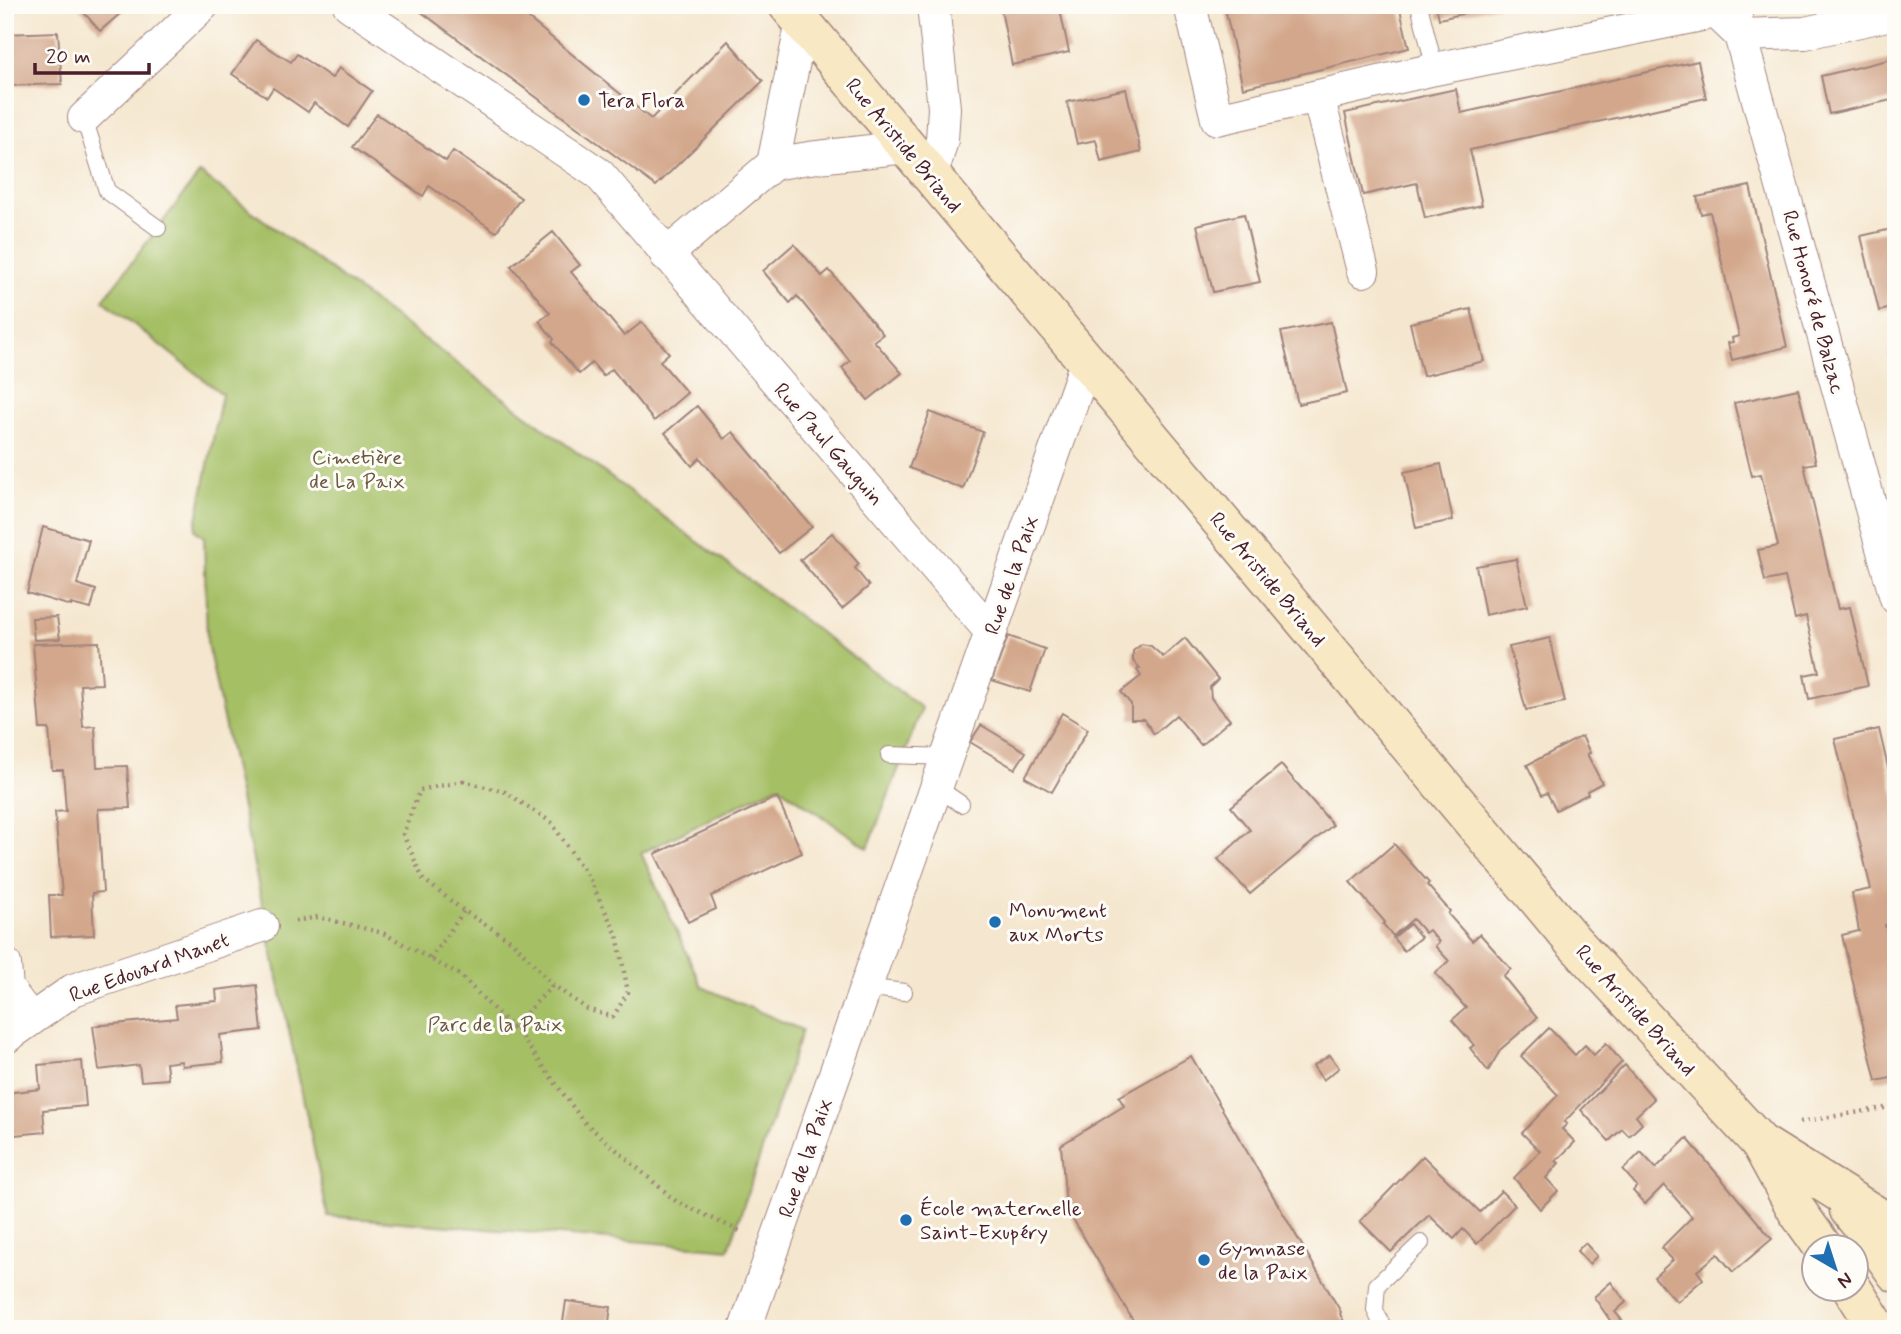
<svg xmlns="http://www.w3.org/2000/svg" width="1901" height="1334" font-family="Mynerve,sans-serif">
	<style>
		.green { fill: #a5bf65; stroke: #786f48; stroke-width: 2 }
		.building { fill: #d3a78b }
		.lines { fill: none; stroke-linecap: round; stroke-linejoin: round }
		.service-casing { stroke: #a0837d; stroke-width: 18 }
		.minor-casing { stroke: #a0837d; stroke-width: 34 }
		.secondary-casing { stroke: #a0837d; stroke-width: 41 }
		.path { stroke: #a0837d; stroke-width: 4.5; stroke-dasharray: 2 5; stroke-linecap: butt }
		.service { stroke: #fff; stroke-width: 16 }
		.minor { stroke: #fff; stroke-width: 32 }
		.secondary { stroke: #f8e8c3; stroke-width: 38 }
		.poi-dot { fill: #1f6fb2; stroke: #fdfcf7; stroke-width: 2.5 }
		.labels { text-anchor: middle; stroke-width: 6; stroke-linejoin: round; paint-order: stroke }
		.poi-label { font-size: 21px; fill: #4a1f2b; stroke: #fdfcf7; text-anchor: start }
		.street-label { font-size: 21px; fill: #4a1f2b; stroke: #fdfcf7 }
		.park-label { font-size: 21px; fill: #6a573f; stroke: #fdfcf7 }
	</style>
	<rect width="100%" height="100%" fill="#fdfcf7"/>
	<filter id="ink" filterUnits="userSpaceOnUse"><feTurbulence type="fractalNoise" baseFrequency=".0143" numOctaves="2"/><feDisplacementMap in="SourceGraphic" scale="14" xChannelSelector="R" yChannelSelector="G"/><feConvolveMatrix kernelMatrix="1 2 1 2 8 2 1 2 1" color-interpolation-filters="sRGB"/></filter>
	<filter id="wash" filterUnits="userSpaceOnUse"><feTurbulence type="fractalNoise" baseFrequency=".00686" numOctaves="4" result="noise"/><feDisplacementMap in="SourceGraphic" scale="28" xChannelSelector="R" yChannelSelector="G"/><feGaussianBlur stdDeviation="1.57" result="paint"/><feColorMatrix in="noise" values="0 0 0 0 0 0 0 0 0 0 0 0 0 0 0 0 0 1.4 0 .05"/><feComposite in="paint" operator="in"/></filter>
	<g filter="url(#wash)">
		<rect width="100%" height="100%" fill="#f5e7cf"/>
		<path class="green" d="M200,173L922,708L868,848L778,786L641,853L702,987L802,1030L729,1249L328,1216L207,642L204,537L195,530L222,394L103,300Z"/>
		<g id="blocks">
			<g class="building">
				<path d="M81,5H130L100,31L79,7Z"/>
				<path d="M412,5H512L651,119L728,41L763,81L656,186Z"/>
				<path d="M1000,5H1059L1069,52L1012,65Z"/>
				<path d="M1240,5H1399L1409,48L1243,88L1225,8Z"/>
				<path d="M1436,5H1499V6L1439,19Z"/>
				<path d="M58,32L62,84L5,86V34Z"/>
				<path d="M256,40L291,62L297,54L332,78L339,68L372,91L348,127L314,103L308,112L273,88L267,97L232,74Z"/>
				<path d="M1896,58V99L1829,114L1821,76Z"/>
				<path d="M1698,61L1706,98L1470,150L1482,205L1425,218L1417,183L1363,195L1345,113L1456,89L1461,113Z"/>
				<path d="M1126,89L1141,152L1101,162L1096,140L1077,144L1067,102Z"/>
				<path d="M377,114L446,161L453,151L521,198L496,232L429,186L423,196L352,147Z"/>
				<path d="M1750,186L1787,347L1732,360L1728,343L1733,342L1732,338L1739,336L1710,212L1701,214L1697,197Z"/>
				<path d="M1244,214L1260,282L1213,292L1197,225Z"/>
				<path d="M1896,228V307L1879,311L1861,236Z"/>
				<path d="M553,232L580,265L571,272L624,336L642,322L669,353L660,361L687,393L654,421L612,369L603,376L592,363L579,374L552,342L554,339L539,321L550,313L511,266Z"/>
				<path d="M794,244L822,276L829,270L883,334L874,341L902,373L868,400L842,368L850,361L797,296L790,303L763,271Z"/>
				<path d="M1471,309L1484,361L1423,376L1410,323Z"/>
				<path d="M1331,322L1347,393L1298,404L1281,332Z"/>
				<path d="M1896,352V376H1895L1889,353Z"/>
				<path d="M1798,389L1816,463L1804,465L1838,609L1850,607L1868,686L1809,699L1804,675L1819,672L1806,616L1795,619L1785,577L1765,581L1758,550L1778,546L1761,474L1752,476L1734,403Z"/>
				<path d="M697,406L724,439L733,432L812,527L779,553L700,458L692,466L665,433Z"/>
				<path d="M930,412L983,432L963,489L909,468Z"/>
				<path d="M1441,464L1453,520L1416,528L1404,472Z"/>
				<path d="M43,527L89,540L77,584L96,590L91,609L71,604V606L27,593Z"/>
				<path d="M832,533L859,564L855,568L869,586L842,609L800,560Z"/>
				<path d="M1516,559L1527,606L1485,615L1476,566Z"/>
				<path d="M57,617L60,639L34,640L32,618Z"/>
				<path d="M1008,636L1045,649L1030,692L992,680Z"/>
				<path d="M1185,638L1218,679L1210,687L1211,698L1230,720L1201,745L1176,715L1154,734L1144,719H1131V704L1121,692L1141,676L1137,670L1140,668L1133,661V651L1142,644L1151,646L1163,657Z"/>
				<path d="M1550,638L1565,702L1526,710L1509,647Z"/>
				<path d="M99,642L102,684L80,685L83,727L95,726L97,767L127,766L130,808L98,809L103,892L92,893L94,935L51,937L49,895H62L55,812L66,811L63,770H52L49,729H40L33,644Z"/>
				<path d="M1062,713L1088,729L1052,792L1025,777Z"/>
				<path d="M981,725L1026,752L1015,769L970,742Z"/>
				<path d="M1879,729L1896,802V923L1885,925L1896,971V1077L1876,1081L1842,935L1859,931L1852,893L1871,889L1835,739Z"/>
				<path d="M1582,736L1590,753L1587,754L1602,783L1587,791L1588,794L1556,810L1547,793L1542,795L1527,765Z"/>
				<path d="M1281,765L1333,825L1250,894L1218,859L1250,830L1231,807Z"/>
				<path d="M777,797L802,853L711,896L716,909L688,922L655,854Z"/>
				<path d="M1394,844L1429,883L1427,885L1450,911L1448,914L1472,941L1480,934L1511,969L1503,976L1537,1018L1501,1049L1488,1071L1470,1048L1474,1045L1452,1020L1466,1008L1435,973L1449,961L1435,946L1439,942L1429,930L1425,933L1413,919L1393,936L1383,924L1385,922L1350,882Z"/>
				<path d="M1410,924L1421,937L1404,951L1393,938Z"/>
				<path d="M257,985L262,1030L220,1035L223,1062L182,1066L181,1061L166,1063L168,1079L141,1081L139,1065L99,1070L93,1026L177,1018L175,1005L217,1001L216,990Z"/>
				<path d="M1549,1028L1575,1055L1585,1045L1594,1055L1606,1043L1622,1062L1564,1122L1567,1124L1562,1129L1575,1142L1556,1161L1559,1163L1546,1178L1558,1191L1540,1209L1514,1178L1540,1151L1522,1133L1558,1095L1521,1056Z"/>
				<path d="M1330,1055L1339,1068L1323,1080L1313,1066Z"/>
				<path d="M1191,1056L1341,1312L1340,1314L1348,1329H1138L1066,1207L1061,1145L1124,1106L1119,1097Z"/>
				<path d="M82,1061L86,1106L43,1110L45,1132L5,1136V1093L40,1089L38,1065Z"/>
				<path d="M1625,1065L1654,1099L1636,1116L1642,1124L1629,1136L1622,1129L1609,1141L1581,1110Z"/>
				<path d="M1687,1138L1772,1239L1733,1272L1718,1254L1697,1271L1703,1279L1677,1302L1654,1277L1673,1260L1661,1248L1692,1217L1664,1185L1645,1204L1633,1191L1637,1186L1623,1170L1641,1152L1656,1168Z"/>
				<path d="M1423,1156L1480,1212L1501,1191L1515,1205L1477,1244L1463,1229L1454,1239L1429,1215L1391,1252L1360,1221Z"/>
				<path d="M1585,1243L1597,1256L1589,1264L1577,1251Z"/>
				<path d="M1611,1282L1626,1302L1615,1312L1622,1320L1614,1326L1594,1297Z"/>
				<path d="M566,1301L611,1307L608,1329H562Z"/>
			</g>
		</g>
	</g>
	<g filter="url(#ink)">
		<use href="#blocks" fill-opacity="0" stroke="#a0837d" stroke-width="2"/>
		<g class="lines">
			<g class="service-casing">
				<g id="service">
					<path d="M1419,5L1435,69"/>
					<path d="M84,118L107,191L158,228"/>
					<path d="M889,755L947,757"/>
					<path d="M936,787L961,804"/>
					<path d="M865,987L904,992"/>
					<path d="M1384,1329L1375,1310L1377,1285L1421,1243"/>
				</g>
			</g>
			<g class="minor-casing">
				<g id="minor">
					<path d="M349,5L599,174L991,632"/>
					<path d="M1190,5L1217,119L1318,96L1363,271"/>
					<path d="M1733,5L1740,35L1896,598"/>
					<path d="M1318,96L1435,69L1716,12L1740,35L1805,33L1896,13"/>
					<path d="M84,118L203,5"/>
					<path d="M773,164L802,22"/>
					<path d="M931,178L942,140L944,108L933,5"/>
					<path d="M666,255L773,164L809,158L906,147"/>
					<path d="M5,964L7,988L30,1018"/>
					<path d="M5,1038L73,990L262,926"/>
					<path d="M745,1329L1086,363"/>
				</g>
			</g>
			<g class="secondary-casing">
				<g id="secondary">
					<path d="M788,5L1572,940L1760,1143L1896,1228"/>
					<path d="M1761,1145L1797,1211L1822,1246"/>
					<path d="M1849,1210L1870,1236L1896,1273"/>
					<path d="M1852,1288L1878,1329"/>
				</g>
			</g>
			<g class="path">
				<path d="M463,781L505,792L551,822L590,880L617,935L628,992L613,1017L587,1009L553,985L513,942L464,911L423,879L403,834L420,790Z"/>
				<path d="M295,921L318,917L383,933L460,975L523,1039L584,1122L677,1202L742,1232"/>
				<path d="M430,959L464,911"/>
				<path d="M512,1028L553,985"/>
				<path d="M1800,1122L1896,1106"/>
			</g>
			<use href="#service" class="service"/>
			<use href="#minor" class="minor"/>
			<use href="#secondary" class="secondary"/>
		</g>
	</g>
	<g class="poi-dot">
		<circle cx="584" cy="100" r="7"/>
		<circle cx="995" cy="922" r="7"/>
		<circle cx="906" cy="1220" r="7"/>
		<circle cx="1204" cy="1260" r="7"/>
	</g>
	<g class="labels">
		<g class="poi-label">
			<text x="598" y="107">Tera Flora</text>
			<text x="1009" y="917">Monument<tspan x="1009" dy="24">aux Morts</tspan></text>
			<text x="920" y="1215">École maternelle<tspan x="920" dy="24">Saint-Exupéry</tspan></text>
			<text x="1218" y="1255">Gymnase<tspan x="1218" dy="24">de la Paix</tspan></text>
		</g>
		<g class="street-label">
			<text transform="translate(904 145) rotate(50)" y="7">Rue Aristide Briand</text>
			<text transform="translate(1814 302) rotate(75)" y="7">Rue Honoré de Balzac</text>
			<text transform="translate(829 444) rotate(49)" y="7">Rue Paul Gauguin</text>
			<text transform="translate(1011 575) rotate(-71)" y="7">Rue de la Paix</text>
			<text transform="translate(1268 579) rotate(50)" y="7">Rue Aristide Briand</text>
			<text transform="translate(149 967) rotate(-20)" y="7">Rue Edouard Manet</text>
			<text transform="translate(1636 1010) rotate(48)" y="7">Rue Aristide Briand</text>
			<text transform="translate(805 1158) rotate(-71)" y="7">Rue de la Paix</text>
		</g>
		<g class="park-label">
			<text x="357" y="464">Cimetière<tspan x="357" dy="24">de La Paix</tspan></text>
			<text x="495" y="1031">Parc de la Paix</text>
		</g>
	</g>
	<rect width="1901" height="1334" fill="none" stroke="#fdfcf7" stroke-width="28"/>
	<g transform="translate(1835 1268) rotate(141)"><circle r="33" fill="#fdfcf7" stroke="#b5a4a5" stroke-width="2"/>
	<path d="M0-5L12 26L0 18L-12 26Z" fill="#1f6fb2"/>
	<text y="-10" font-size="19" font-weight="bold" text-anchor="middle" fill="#4a1f2b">N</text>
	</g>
	<path d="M35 63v10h114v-10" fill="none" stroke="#4a1f2b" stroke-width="3.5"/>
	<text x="46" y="63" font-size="21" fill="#4a1f2b" stroke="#fdfcf7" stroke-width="5" paint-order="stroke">20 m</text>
</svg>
